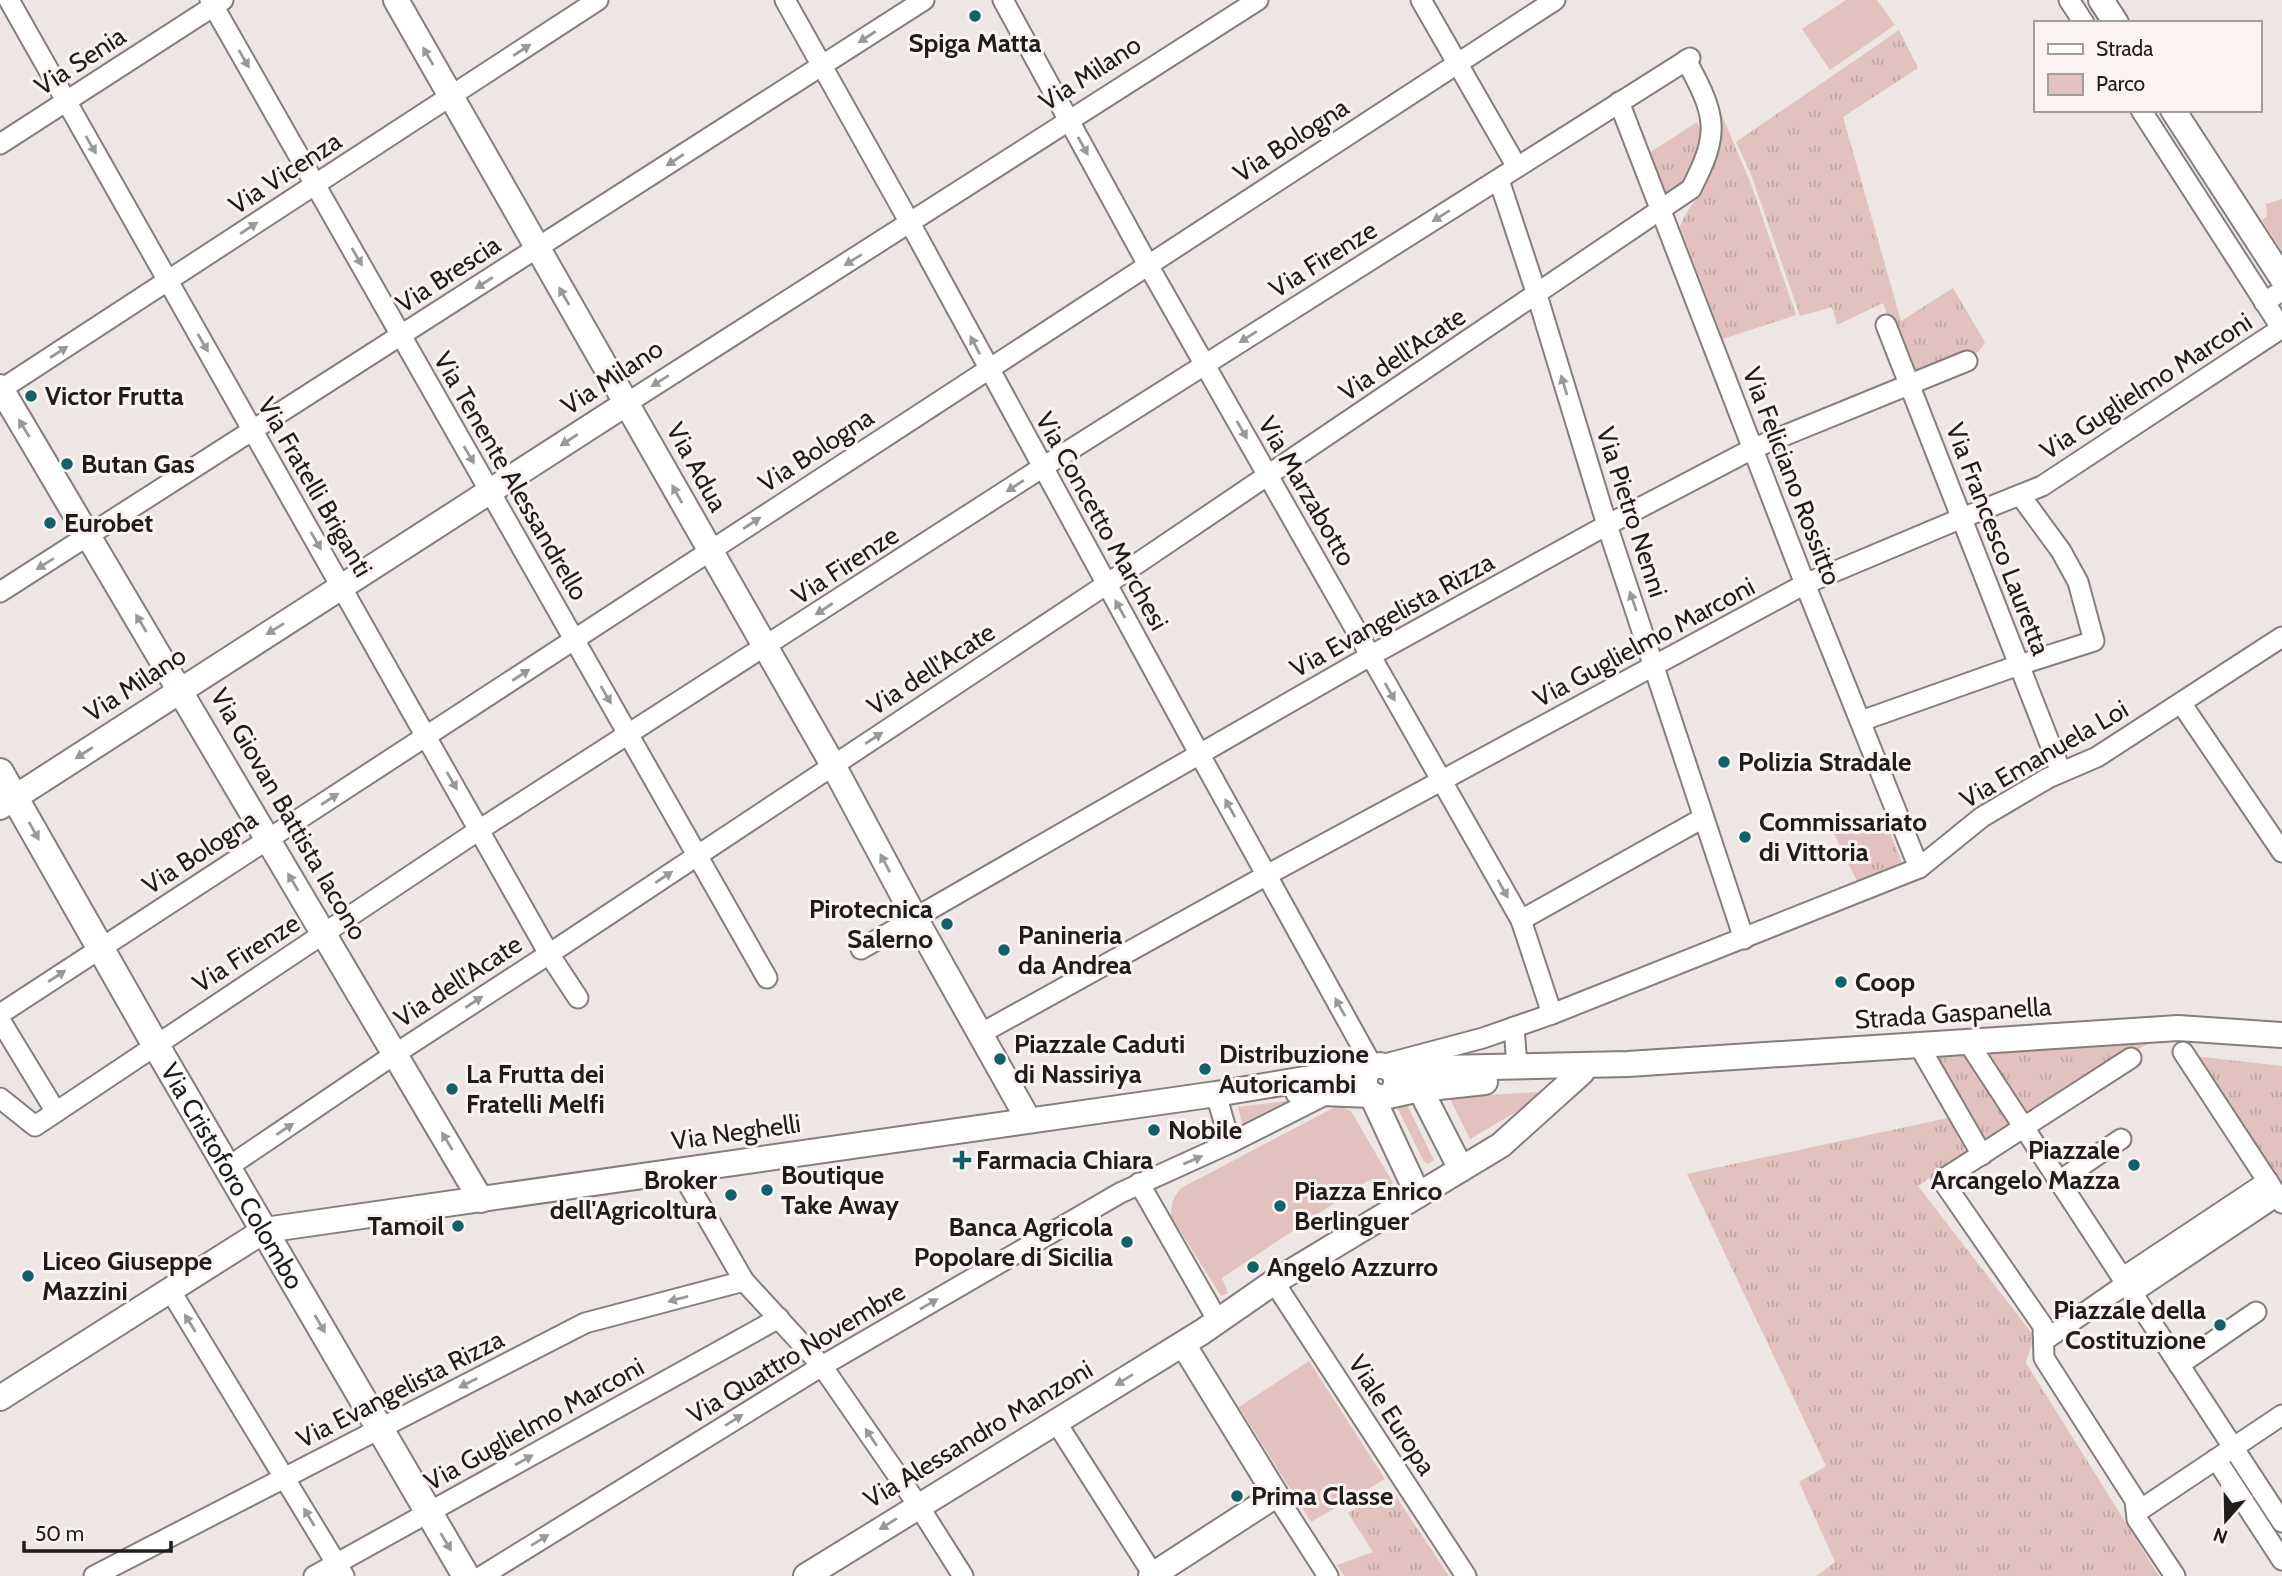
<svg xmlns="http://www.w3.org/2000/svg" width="2282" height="1576" font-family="Cabin,sans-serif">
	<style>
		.grass { fill: url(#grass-tufts) }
		.green { fill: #e2c2be }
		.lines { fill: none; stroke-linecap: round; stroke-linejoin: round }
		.minor-casing { stroke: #857e7d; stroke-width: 23 }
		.tertiary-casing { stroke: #857e7d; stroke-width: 28 }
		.secondary-casing { stroke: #857e7d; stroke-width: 30 }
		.minor { stroke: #fff; stroke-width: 19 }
		.tertiary { stroke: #fff; stroke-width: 24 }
		.secondary { stroke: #fff; stroke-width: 26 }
		.oneway { fill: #9a9999 }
		.poi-dot { fill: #116167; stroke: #faf3f2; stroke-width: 2.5 }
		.labels { text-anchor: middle; stroke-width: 6; stroke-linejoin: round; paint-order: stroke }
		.poi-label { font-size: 26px; font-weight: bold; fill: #1f1c1c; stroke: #faf3f2; text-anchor: start }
		.street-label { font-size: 26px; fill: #1f1c1c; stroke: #faf3f2 }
	</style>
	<defs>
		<pattern id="grass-tufts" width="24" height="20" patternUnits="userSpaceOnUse" patternTransform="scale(1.75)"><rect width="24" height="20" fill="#e2c2be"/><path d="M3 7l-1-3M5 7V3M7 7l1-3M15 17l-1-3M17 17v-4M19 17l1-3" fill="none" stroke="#c1a6a3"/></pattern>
	</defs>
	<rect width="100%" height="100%" fill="#ede6e4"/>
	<g class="grass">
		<path d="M1899,30L1918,68L1843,117L1901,321L1953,288L1985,342C1977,363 1933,372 1912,380L1883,303L1837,325L1832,307L1800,316L1751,174L1736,142Z"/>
		<path d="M1715,99L1751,184L1796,315L1723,339L1680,227C1686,208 1697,201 1706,185C1720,156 1718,130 1715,99Z"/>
		<path d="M1697,122L1703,134V144L1678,195L1669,198C1656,189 1656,167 1651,152Z"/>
		<path d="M1882,814L1902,862L1857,881L1834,834Z"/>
		<path d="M2161,1035L1982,1150L1924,1048Z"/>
		<path d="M2194,1056L2282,1066V1189Z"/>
		<path d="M1948,1118L1966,1152L1918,1186L2034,1336L2026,1363L2159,1576H1816L1835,1562L1799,1482L1826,1466L1687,1174Z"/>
		<path d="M1391,1489L1449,1576H1344L1337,1565L1373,1552L1348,1513Z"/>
	</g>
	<g class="green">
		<path d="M1846,0H1877L1895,25L1830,70L1802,29Z"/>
		<path d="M2282,199V251L2262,220L2267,216L2266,204Z"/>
		<path d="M1541,1092L1521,1109L1470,1139L1449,1097Z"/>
		<path d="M1293,1100L1243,1127L1238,1107Z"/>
		<path d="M1402,1102L1407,1105L1434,1160L1428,1164L1424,1162L1396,1105Z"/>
		<path d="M1339,1105L1351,1111L1393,1183L1378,1192L1369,1180L1222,1278L1228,1293L1221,1296L1171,1216C1171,1205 1173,1197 1181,1188Z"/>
		<path d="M1309,1361L1385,1479L1311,1522L1239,1407Z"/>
	</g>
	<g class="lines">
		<g class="minor-casing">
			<g id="minor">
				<path d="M9,0L549,954L578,998"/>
				<path d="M210,0L767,978"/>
				<path d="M785,0L910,223L1200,755L1373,1067"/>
				<path d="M1003,0L1148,265L1521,920L1552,1014"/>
				<path d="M1421,0L1517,167"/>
				<path d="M2069,0L2084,23"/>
				<path d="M1619,102L1805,584L1919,868"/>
				<path d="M2141,110L2282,329"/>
				<path d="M0,144L223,0"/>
				<path d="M1499,180L1537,295L1607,525L1744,939"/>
				<path d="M2264,302L2282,291"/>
				<path d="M1886,325L2061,772"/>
				<path d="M0,390L598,0"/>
				<path d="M627,403L1258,0"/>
				<path d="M0,592L924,0"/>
				<path d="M2181,703L2282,852"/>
				<path d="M1861,721L2019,665L2094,641L2078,582L2061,551L2020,495"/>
				<path d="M1521,920L1703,818"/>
				<path d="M861,949L1370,656L1607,525L1754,448L1967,361"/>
				<path d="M0,1014L1555,0"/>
				<path d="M0,1020L56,1112"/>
				<path d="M1514,1027L1517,1067"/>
				<path d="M980,1034L1267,875L1805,584L1962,518L2042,486L2282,328"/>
				<path d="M1968,1042L2282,1522"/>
				<path d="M1918,1044L1982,1155"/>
				<path d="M2183,1052L2282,1203"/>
				<path d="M2131,1058L1942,1180L2043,1326L2044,1358L2135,1500L2137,1519L2175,1576"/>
				<path d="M1389,1063L1483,1038L1552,1014L1919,868L1982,817L2048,778L2097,757L2282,637"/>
				<path d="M1216,1094L1230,1143"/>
				<path d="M0,1098L35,1126L479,830L1043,467L1690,58"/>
				<path d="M228,1167L395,1054L549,954L1107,584L1691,189C1721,132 1716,115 1686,60"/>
				<path d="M680,1170L744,1281L822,1366L918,1505L963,1576"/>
				<path d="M2059,1181L2121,1139"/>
				<path d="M1139,1183L1218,1321"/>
				<path d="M2122,1278L2268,1181"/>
				<path d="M1274,1282L1466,1576"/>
				<path d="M170,1290L344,1576"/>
				<path d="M2132,1293L2277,1196"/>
				<path d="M2045,1340L2126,1284"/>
				<path d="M2179,1365L2256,1312"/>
				<path d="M1056,1422L1154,1576"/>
				<path d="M2216,1459L2282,1560"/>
				<path d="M1276,1495L1328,1576"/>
				<path d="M2137,1512L2282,1415"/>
				<path d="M94,1576L585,1323L744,1281"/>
				<path d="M314,1576L779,1318"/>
				<path d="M482,1576L822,1366L1120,1193L1230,1143L1329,1093"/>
			</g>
		</g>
		<g class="tertiary-casing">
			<g id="tertiary">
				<path d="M396,0L833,765L915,918L1028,1119"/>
				<path d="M2101,0L2116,23"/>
				<path d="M2173,110L2282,278"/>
				<path d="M0,387L481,1200"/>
				<path d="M0,807L627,403"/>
				<path d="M1392,1069L1628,1064L2178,1028L2282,1035"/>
				<path d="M1408,1081L1420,1089L1461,1169"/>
				<path d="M1298,1092L1371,1095"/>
				<path d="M1393,1094L1397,1080L1392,1069L1380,1065C1366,1068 1362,1078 1367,1091L1379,1098L1420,1089L1485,1082"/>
				<path d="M1372,1096L1418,1195"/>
				<path d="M0,1398L265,1230L1216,1094L1371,1068"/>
				<path d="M806,1576L1202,1332L1274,1282L1501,1145L1582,1072"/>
				<path d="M1151,1576L1276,1495L1183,1344"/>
			</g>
		</g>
		<g class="secondary-casing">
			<g id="secondary">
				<path id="s1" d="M0,772L155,1044L466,1576"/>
			</g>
		</g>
		<use href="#minor" class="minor"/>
		<use href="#tertiary" class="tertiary"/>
		<use href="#secondary" class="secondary"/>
	</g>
	<defs><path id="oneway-solid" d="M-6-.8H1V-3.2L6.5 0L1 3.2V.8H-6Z" transform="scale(1.75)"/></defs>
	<g class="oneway">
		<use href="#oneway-solid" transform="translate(867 37) rotate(147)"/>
		<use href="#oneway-solid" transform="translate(522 50) rotate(-33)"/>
		<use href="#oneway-solid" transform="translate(428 56) rotate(-120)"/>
		<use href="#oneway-solid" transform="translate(244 59) rotate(60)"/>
		<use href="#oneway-solid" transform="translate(91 145) rotate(60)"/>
		<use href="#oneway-solid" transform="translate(1083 146) rotate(61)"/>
		<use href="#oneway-solid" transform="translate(675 160) rotate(147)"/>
		<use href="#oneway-solid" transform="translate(1441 216) rotate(148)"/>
		<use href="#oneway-solid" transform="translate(249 228) rotate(-33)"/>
		<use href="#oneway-solid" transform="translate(357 257) rotate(60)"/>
		<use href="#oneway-solid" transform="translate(853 260) rotate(148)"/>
		<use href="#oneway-solid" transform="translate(484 283) rotate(147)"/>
		<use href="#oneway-solid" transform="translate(564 296) rotate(-120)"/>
		<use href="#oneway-solid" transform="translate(1248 337) rotate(148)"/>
		<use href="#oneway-solid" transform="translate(203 343) rotate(60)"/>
		<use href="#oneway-solid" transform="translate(975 345) rotate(-118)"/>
		<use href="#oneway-solid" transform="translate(59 352) rotate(-33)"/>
		<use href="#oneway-solid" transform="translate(660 381) rotate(148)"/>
		<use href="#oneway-solid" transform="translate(1564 385) rotate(-107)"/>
		<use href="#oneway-solid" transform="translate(24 428) rotate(-121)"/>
		<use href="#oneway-solid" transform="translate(1242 430) rotate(60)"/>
		<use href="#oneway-solid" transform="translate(569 440) rotate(147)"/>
		<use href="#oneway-solid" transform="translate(469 455) rotate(60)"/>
		<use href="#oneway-solid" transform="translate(1015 486) rotate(147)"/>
		<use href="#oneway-solid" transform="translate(677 494) rotate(-119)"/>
		<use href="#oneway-solid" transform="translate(752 523) rotate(-33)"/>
		<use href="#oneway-solid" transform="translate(316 541) rotate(60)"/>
		<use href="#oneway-solid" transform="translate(45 564) rotate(148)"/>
		<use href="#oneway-solid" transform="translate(1633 601) rotate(-109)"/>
		<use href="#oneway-solid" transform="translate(824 609) rotate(147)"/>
		<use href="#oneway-solid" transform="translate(1120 609) rotate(-119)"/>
		<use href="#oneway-solid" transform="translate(141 623) rotate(-121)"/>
		<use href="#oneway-solid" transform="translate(275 629) rotate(148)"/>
		<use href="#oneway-solid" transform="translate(521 675) rotate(-33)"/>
		<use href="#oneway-solid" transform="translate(1390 692) rotate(61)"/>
		<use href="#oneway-solid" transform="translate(606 695) rotate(60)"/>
		<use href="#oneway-solid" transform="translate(874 738) rotate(-33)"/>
		<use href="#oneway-solid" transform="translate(84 753) rotate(147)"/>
		<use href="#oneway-solid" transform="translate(452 781) rotate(60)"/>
		<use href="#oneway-solid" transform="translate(330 799) rotate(-33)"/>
		<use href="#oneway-solid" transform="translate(1230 808) rotate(-119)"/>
		<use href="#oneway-solid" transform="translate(34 831) rotate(61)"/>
		<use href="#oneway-solid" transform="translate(885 863) rotate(-118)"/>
		<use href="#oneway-solid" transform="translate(664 877) rotate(-34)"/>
		<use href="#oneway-solid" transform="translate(293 882) rotate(-121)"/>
		<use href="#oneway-solid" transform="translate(1503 889) rotate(61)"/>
		<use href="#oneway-solid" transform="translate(57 976) rotate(-33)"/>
		<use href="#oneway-solid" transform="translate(474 1002) rotate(-33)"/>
		<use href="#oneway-solid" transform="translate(1340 1007) rotate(-119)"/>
		<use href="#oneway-solid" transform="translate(285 1129) rotate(-34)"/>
		<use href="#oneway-solid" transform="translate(447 1141) rotate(-121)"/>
		<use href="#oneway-solid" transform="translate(1193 1160) rotate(-23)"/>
		<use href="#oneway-solid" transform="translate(678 1299) rotate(165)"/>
		<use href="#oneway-solid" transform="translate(929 1304) rotate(-30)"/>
		<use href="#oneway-solid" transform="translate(190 1323) rotate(-122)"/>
		<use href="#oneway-solid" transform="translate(320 1324) rotate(60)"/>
		<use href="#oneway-solid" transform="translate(1124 1380) rotate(148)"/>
		<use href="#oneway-solid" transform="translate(468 1383) rotate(153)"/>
		<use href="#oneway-solid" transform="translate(734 1420) rotate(-32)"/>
		<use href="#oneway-solid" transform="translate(871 1437) rotate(-124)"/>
		<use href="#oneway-solid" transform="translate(524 1460) rotate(-29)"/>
		<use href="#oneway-solid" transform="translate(309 1517) rotate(-121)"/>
		<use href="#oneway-solid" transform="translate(888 1524) rotate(148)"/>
		<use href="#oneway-solid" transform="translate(540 1540) rotate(-32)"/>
		<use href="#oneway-solid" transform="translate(446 1542) rotate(59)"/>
	</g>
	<g class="poi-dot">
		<circle cx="975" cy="16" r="7"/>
		<circle cx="31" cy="396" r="7"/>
		<circle cx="67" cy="464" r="7"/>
		<circle cx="50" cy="523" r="7"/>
		<circle cx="1724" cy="762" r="7"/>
		<circle cx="1745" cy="837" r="7"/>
		<circle cx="947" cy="924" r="7"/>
		<circle cx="1004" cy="950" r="7"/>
		<circle cx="1841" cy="982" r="7"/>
		<circle cx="1000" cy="1059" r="7"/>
		<circle cx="1205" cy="1069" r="7"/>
		<circle cx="452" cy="1089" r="7"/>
		<circle cx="1154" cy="1130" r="7"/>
		<path d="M958.5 1149.5h7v7h7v7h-7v7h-7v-7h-7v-7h7z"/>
		<circle cx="2134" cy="1165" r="7"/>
		<circle cx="767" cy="1190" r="7"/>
		<circle cx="731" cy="1195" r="7"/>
		<circle cx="1280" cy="1206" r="7"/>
		<circle cx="458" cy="1226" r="7"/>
		<circle cx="1127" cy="1242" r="7"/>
		<circle cx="1253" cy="1267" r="7"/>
		<circle cx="28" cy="1276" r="7"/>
		<circle cx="2220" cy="1325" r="7"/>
		<circle cx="1237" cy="1496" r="7"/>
	</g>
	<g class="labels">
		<g class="poi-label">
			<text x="975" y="52" text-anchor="middle">Spiga Matta</text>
			<text x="45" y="405">Victor Frutta</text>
			<text x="81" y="473">Butan Gas</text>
			<text x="64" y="532">Eurobet</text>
			<text x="1738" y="771">Polizia Stradale</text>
			<text x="1759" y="831">Commissariato<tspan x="1759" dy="30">di Vittoria</tspan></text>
			<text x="933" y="918" text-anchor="end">Pirotecnica<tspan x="933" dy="30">Salerno</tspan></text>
			<text x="1018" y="944">Panineria<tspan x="1018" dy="30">da Andrea</tspan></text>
			<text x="1855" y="991">Coop</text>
			<text x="1014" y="1053">Piazzale Caduti<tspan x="1014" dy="30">di Nassiriya</tspan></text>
			<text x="1219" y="1063">Distribuzione<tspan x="1219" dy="30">Autoricambi</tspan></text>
			<text x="466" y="1083">La Frutta dei<tspan x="466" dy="30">Fratelli Melfi</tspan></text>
			<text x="1168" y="1139">Nobile</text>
			<text x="2120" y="1159" text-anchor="end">Piazzale<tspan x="2120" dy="30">Arcangelo Mazza</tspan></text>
			<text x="976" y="1169">Farmacia Chiara</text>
			<text x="781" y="1184">Boutique<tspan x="781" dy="30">Take Away</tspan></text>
			<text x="717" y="1189" text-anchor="end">Broker<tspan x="717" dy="30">dell'Agricoltura</tspan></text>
			<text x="1294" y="1200">Piazza Enrico<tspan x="1294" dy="30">Berlinguer</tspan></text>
			<text x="444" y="1235" text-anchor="end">Tamoil</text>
			<text x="1113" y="1236" text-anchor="end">Banca Agricola<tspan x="1113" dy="30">Popolare di Sicilia</tspan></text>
			<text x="42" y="1270">Liceo Giuseppe<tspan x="42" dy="30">Mazzini</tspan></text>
			<text x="1267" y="1276">Angelo Azzurro</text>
			<text x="2206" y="1319" text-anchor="end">Piazzale della<tspan x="2206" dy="30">Costituzione</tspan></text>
			<text x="1251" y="1505">Prima Classe</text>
		</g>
		<g class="street-label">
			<text transform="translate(80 61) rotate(-33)" y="9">Via Senia</text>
			<text transform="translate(1090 73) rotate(-33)" y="9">Via Milano</text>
			<text transform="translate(1291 140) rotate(-33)" y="9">Via Bologna</text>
			<text transform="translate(285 173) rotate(-33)" y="9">Via Vicenza</text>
			<text transform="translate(1323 259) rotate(-32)" y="9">Via Firenze</text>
			<text transform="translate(448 274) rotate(-33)" y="9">Via Brescia</text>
			<text transform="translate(1402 354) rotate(-34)" y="9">Via dell'Acate</text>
			<text transform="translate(612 377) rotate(-33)" y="9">Via Milano</text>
			<text transform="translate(2146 386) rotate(-33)" y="9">Via Guglielmo Marconi</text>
			<text transform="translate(816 450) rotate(-33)" y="9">Via Bologna</text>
			<text transform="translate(697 467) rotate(61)" y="9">Via Adua</text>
			<text transform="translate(511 476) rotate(60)" y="9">Via Tenente Alessandrello</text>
			<text transform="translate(1792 476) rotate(69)" y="9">Via Feliciano Rossitto</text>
			<text transform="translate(315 487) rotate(60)" y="9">Via Fratelli Briganti</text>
			<text transform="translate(1307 491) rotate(60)" y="9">Via Marzabotto</text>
			<text transform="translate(1632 512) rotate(72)" y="9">Via Pietro Nenni</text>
			<text transform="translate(1102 521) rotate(61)" y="9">Via Concetto Marchesi</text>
			<text transform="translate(1998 539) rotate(69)" y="9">Via Francesco Lauretta</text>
			<text transform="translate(845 565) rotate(-33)" y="9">Via Firenze</text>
			<text transform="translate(1392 615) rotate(-29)" y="9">Via Evangelista Rizza</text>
			<text transform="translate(1644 642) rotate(-28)" y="9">Via Guglielmo Marconi</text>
			<text transform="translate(931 669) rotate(-33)" y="9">Via dell'Acate</text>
			<text transform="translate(135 684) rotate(-33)" y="9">Via Milano</text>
			<text transform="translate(2044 754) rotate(-30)" y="9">Via Emanuela Loi</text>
			<text transform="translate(289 814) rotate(60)" y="9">Via Giovan Battista Iacono</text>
			<text transform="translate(200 852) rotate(-33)" y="9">Via Bologna</text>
			<text transform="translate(246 953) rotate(-33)" y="9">Via Firenze</text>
			<text transform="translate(458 981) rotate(-33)" y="9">Via dell'Acate</text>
			<text transform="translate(1953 1013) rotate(-4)" y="9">Strada Gaspanella</text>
			<text transform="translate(736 1132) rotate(-8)" y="9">Via Neghelli</text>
			<text dy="9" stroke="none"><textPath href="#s1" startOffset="466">Via Cristoforo Colombo</textPath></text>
			<text transform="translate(796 1353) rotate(-31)" y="9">Via Quattro Novembre</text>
			<text transform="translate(400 1389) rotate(-27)" y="9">Via Evangelista Rizza</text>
			<text transform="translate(1392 1415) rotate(57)" y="9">Viale Europa</text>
			<text transform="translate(534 1424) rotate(-29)" y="9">Via Guglielmo Marconi</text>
			<text transform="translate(978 1434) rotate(-31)" y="9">Via Alessandro Manzoni</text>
		</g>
	</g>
	<rect x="2034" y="21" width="228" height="91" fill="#faf3f2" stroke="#a29d9c" stroke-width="2"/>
	<rect x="2048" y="44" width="35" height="10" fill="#ffffff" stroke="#a29d9c" stroke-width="2"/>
	<text x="2096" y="56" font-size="21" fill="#1f1c1c">Strada</text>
	<rect x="2048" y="74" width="35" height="21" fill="#e2c2be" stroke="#a29d9c" stroke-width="2"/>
	<text x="2096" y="91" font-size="21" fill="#1f1c1c">Parco</text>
	<g transform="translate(2226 1520) rotate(200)" stroke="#faf3f2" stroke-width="5" paint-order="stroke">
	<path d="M0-5L12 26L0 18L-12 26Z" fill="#1f1c1c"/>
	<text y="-10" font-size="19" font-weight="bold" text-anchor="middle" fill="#1f1c1c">N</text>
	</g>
	<path d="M24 1541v10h147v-10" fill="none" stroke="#1f1c1c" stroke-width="3.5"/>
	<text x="35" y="1541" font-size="21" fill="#1f1c1c" stroke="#faf3f2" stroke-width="5" paint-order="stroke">50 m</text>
</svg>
